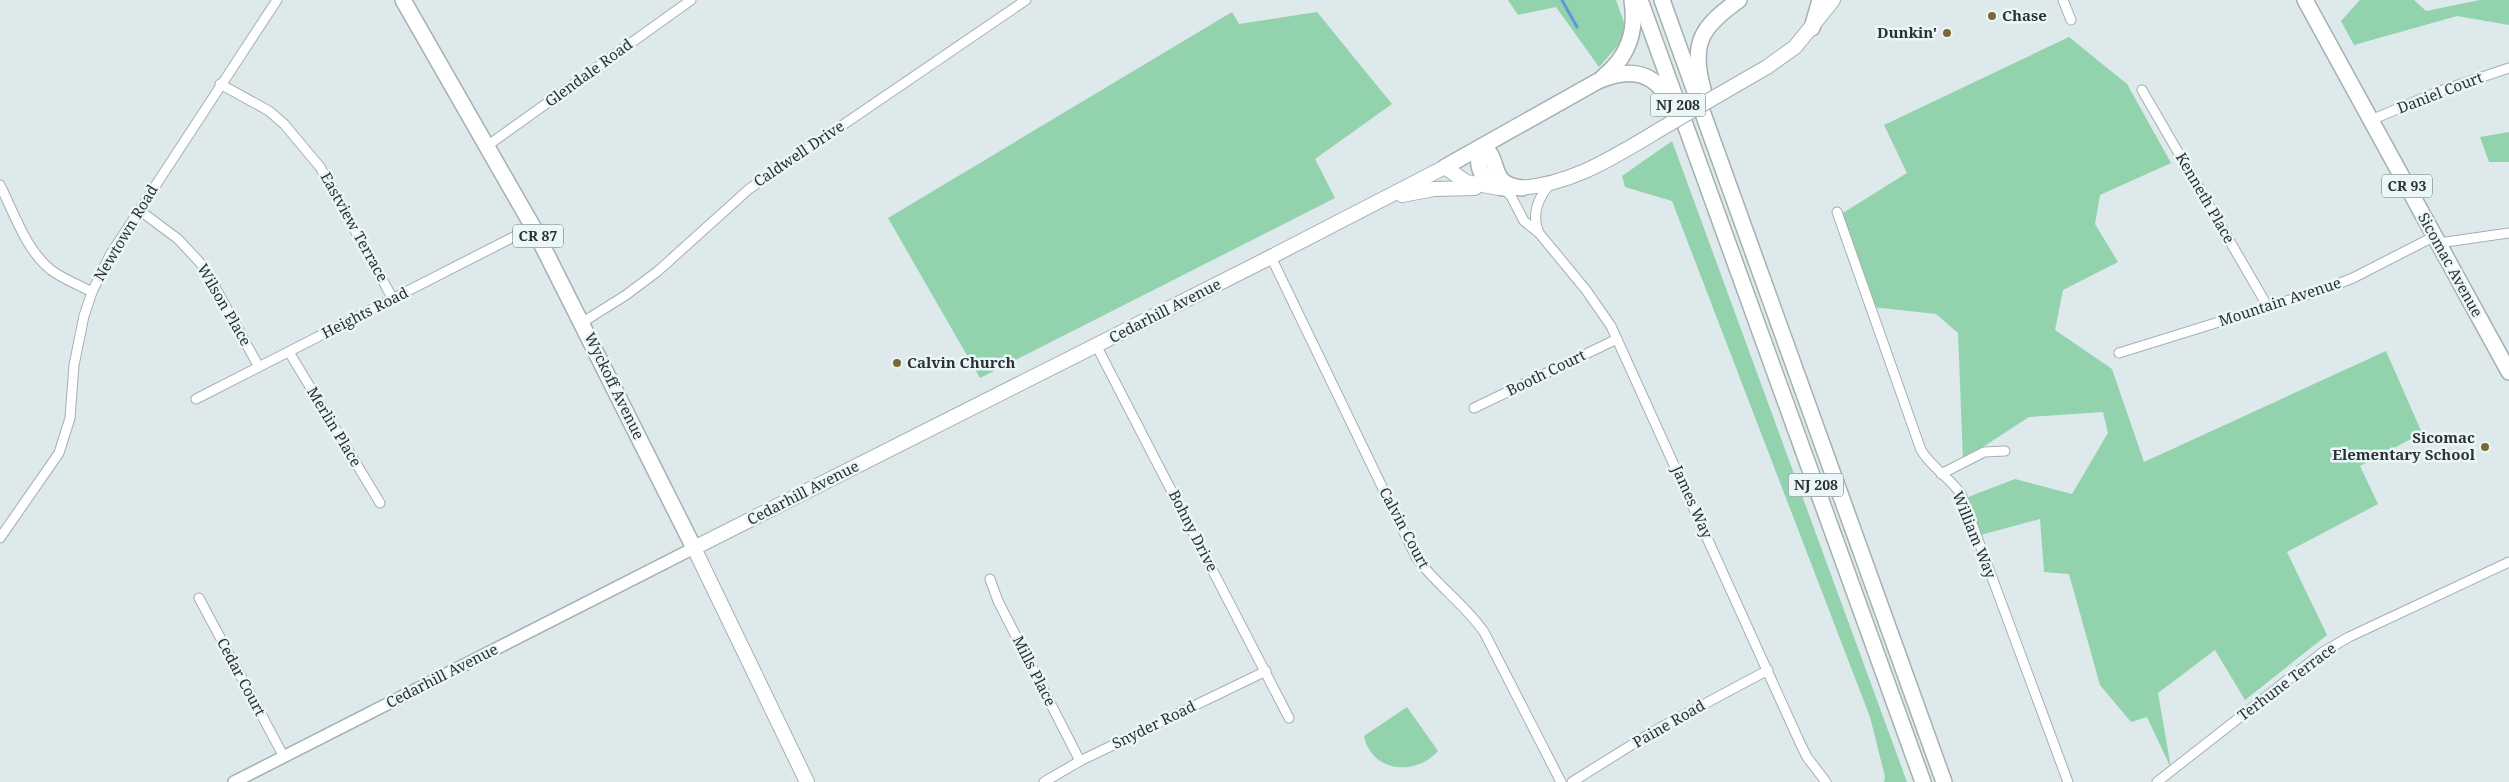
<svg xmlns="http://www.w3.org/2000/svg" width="2509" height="782" font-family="'Noto Serif',serif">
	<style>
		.green { fill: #92d3ae }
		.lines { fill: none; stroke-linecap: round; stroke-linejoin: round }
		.stream { stroke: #5d99d7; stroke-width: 3 }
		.minor-casing { stroke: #a4b0b1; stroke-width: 11 }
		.tertiary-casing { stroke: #a4b0b1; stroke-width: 14 }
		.secondary-casing { stroke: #a4b0b1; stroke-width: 16 }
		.primary-casing { stroke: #a4b0b1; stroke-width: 18 }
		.trunk-casing { stroke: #a4b0b1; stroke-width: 18 }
		.minor { stroke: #fff; stroke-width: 9 }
		.tertiary { stroke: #fff; stroke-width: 11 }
		.secondary { stroke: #fff; stroke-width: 14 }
		.primary { stroke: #fff; stroke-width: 15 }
		.trunk { stroke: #fff; stroke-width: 15 }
		.secondary-bridge-casing { stroke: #a4b0b1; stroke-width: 16; stroke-linecap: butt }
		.secondary-bridge { stroke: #fff; stroke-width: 14 }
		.poi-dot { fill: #7a6836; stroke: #eaf6f8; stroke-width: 2 }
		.labels { text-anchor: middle; stroke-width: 5; stroke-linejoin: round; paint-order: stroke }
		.shield { fill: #eaf6f8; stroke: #656c6d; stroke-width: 1 }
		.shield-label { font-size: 14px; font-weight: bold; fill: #2c3132 }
		.poi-label { font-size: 15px; font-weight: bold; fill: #2c3132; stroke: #eaf6f8; text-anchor: start }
		.street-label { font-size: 15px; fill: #2c3132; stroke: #eaf6f8 }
	</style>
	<rect width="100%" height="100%" fill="#dde9ea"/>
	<g class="green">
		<path d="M1508,0H1616L1628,34L1599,67L1556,7L1518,15Z"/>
		<path d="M2360,0H2414L2426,11L2480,0H2509V25L2457,16L2354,45L2341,21Z"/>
		<path d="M1232,12L1239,24L1317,12L1392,104L1315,159L1335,198L980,378L888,218Z"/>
		<path d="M2069,37L2127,84L2171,163L2100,195L2095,224L2118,262L2063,290L2055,330L2112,369L2144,462L2386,351L2422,433L2360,466L2378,504L2287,552L2327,635L2245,700L2215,650L2158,693L2171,768L2147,717L2131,722L2100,685L2069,574L2044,572L2040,519L1977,536L1963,499L2015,479L2072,494L2108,433L2103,412L2029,417L1963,460L1958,333L1936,314L1872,307L1838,216L1907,173L1884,125Z"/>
		<path d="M2509,132V162H2489L2480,137Z"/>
		<path d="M1672,141L1907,782H1884L1885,777L1870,717L1672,201L1625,187L1622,176Z"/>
		<path d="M1407,707L1438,751C1415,777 1371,772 1364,736Z"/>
	</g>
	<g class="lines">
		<path class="stream" d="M1562,0L1577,27"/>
		<g class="minor-casing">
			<g id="minor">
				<path d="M2063,0L2071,20"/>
				<path d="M220,84L269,111L284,124L320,167L393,299"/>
				<path d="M2142,90L2268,307"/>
				<path d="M2371,120L2440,91L2509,68"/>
				<path d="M487,146L691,0"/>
				<path d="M0,185C14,213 26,250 51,270C63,279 79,285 92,292"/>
				<path d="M1503,188L1511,196L1524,221L1539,233L1586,290L1611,326L1800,743L1807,757L1826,782"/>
				<path d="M139,210L178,239L204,267L259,367"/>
				<path d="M1837,212L1921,450C1932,468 1949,477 1961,494L2068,782"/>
				<path d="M1539,233C1531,215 1538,198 1550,184"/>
				<path d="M2439,243L2509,233"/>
				<path d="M1271,257L1416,557C1436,585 1464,603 1484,632L1561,782"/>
				<path d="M583,322L626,295L658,271L749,189L1026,0"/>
				<path d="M1096,345L1289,718"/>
				<path d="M289,352L380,503"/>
				<path d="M2119,353L2322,290L2353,278L2435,236"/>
				<path d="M196,399L533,227"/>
				<path d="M1474,408L1617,339"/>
				<path d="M1941,474L1984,452L2005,451"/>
				<path d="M0,538L59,453L70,418L74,365L84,316L92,292L110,255L277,0"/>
				<path d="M990,579L998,601L1080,761"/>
				<path d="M199,598L284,757"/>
				<path d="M1044,782L1080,761L1266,671"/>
				<path d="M1572,782L1654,731L1768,670"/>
				<path d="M2157,782L2323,652L2349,637L2509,562"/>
			</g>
		</g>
		<g class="tertiary-casing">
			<path id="tertiary" d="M234,782L694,548"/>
		</g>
		<g class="secondary-casing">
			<g id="secondary">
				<path d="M1715,97L1767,67L1795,47L1833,0"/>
				<path d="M1512,188C1571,188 1621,152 1671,123"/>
				<path d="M1402,195L1434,189L1475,188"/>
				<path d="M807,782L694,548L1263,261L1445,167L1466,182L1499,188"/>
			</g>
		</g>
		<g class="primary-casing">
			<g id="primary">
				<path d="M403,0L533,227L694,548"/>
				<path d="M2305,0L2509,372"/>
			</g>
		</g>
		<g class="trunk-casing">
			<g id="trunk">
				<path d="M1640,0L1923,782"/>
				<path d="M1662,0L1944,782"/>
				<path d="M1812,28L1820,0"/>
				<path d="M1603,77C1628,57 1637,32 1632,0"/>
				<path d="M1703,89C1690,43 1702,26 1739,0"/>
				<path d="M1484,146C1502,163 1488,184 1522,188"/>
				<path d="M1484,146C1472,164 1482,183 1503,188"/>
				<path d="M1445,167L1598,81C1630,67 1656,71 1672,106"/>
			</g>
		</g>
		<use href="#minor" class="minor"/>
		<use href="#tertiary" class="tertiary"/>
		<use href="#secondary" class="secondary"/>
		<use href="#primary" class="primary"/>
		<use href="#trunk" class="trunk"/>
		<g class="secondary-bridge-casing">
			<path id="secondary-bridge" d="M1671,123L1715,97"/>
		</g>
		<use href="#secondary-bridge" class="secondary-bridge"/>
	</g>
	<g class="poi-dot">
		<circle cx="1992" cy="16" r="5"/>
		<circle cx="1947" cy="33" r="5"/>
		<circle cx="897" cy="363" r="5"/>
		<circle cx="2485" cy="447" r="5"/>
	</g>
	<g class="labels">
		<g class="shield">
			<rect x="1650.5" y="93.5" width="55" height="23" rx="4"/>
			<rect x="2382" y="174.5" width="50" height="23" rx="4"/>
			<rect x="513" y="224.5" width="50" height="23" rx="4"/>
			<rect x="1788.5" y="473.5" width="55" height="23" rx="4"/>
		</g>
		<g class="shield-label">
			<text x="1678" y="110">NJ 208</text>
			<text x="2407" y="191">CR 93</text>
			<text x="538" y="241">CR 87</text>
			<text x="1816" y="490">NJ 208</text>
		</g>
		<g class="poi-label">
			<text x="2002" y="21">Chase</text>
			<text x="1937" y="38" text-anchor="end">Dunkin'</text>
			<text x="907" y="368">Calvin Church</text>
			<text x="2475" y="443" text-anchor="end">Sicomac<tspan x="2475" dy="17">Elementary School</tspan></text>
		</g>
		<g class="street-label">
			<text transform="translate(589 73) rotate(-36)" y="5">Glendale Road</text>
			<text transform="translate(2440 93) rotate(-21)" y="5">Daniel Court</text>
			<text transform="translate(799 154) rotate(-34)" y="5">Caldwell Drive</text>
			<text transform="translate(2205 198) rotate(60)" y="5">Kenneth Place</text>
			<text transform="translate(354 227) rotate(61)" y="5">Eastview Terrace</text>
			<text transform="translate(126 233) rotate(-59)" y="5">Newtown Road</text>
			<text transform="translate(2450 265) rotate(61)" y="5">Sicomac Avenue</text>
			<text transform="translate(2280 302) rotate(-18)" y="5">Mountain Avenue</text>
			<text transform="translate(224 305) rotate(60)" y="5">Wilson Place</text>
			<text transform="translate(1165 311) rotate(-27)" y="5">Cedarhill Avenue</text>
			<text transform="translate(365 313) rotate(-27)" y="5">Heights Road</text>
			<text transform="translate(1546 373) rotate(-26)" y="5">Booth Court</text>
			<text transform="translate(614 386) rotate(64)" y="5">Wyckoff Avenue</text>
			<text transform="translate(334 427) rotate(59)" y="5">Merlin Place</text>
			<text transform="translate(803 493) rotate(-27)" y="5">Cedarhill Avenue</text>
			<text transform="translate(1692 502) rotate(66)" y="5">James Way</text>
			<text transform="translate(1404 528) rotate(62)" y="5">Calvin Court</text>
			<text transform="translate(1193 531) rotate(63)" y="5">Bohny Drive</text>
			<text transform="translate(1974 535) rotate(68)" y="5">William Way</text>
			<text transform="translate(1034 671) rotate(63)" y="5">Mills Place</text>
			<text transform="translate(442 676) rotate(-27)" y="5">Cedarhill Avenue</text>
			<text transform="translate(241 677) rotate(62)" y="5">Cedar Court</text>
			<text transform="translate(2287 682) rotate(-37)" y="5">Terhune Terrace</text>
			<text transform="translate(1669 724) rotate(-30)" y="5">Paine Road</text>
			<text transform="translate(1154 725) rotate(-26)" y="5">Snyder Road</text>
		</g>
	</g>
</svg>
